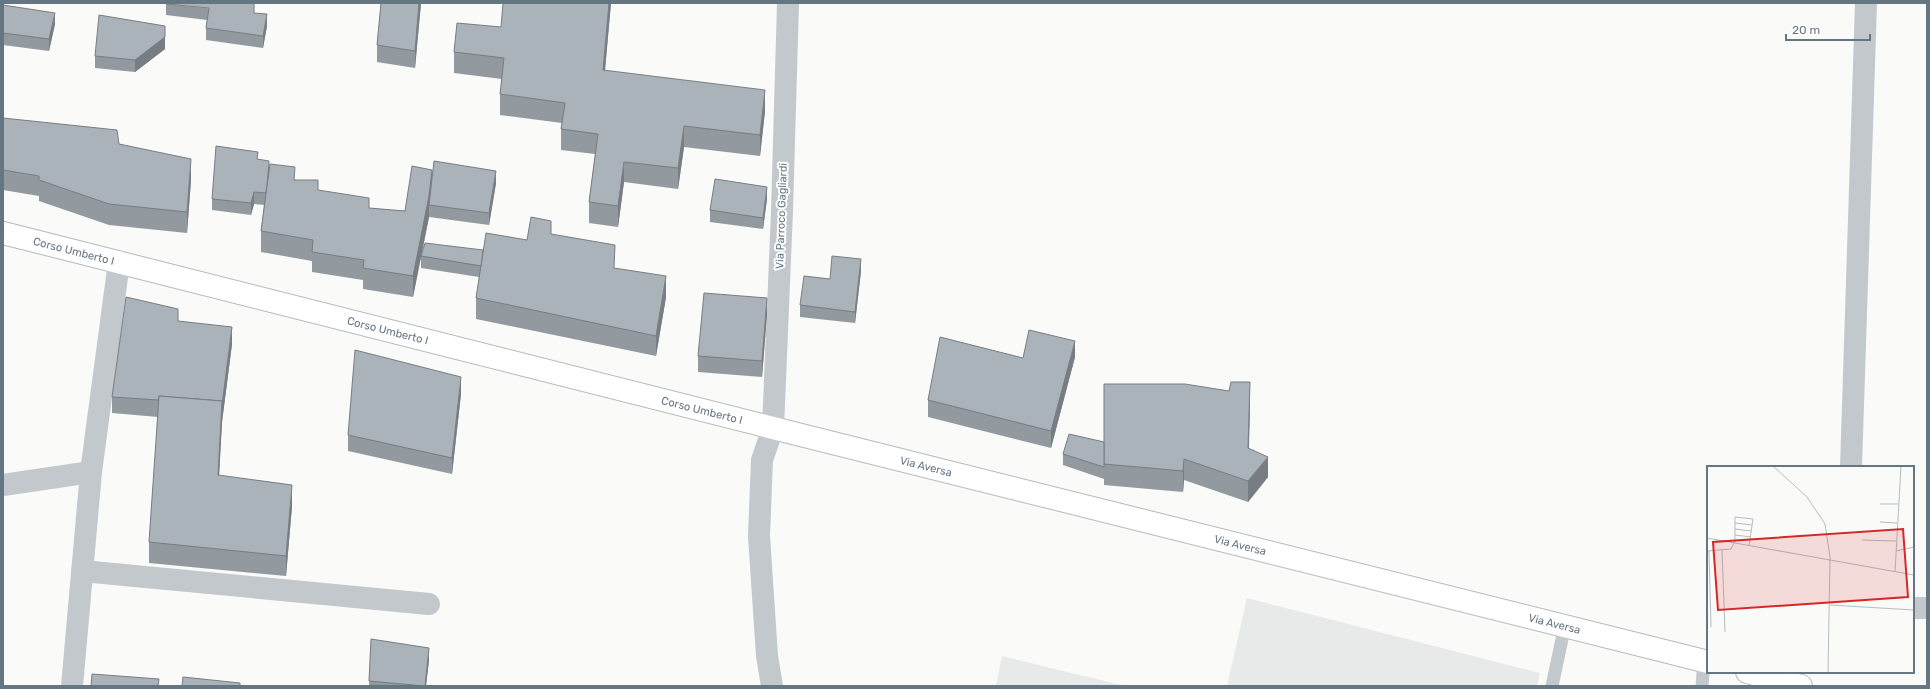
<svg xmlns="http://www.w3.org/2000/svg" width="1930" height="689" font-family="Rubik,sans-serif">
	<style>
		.built { fill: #e8e9e9 }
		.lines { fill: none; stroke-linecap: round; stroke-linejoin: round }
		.secondary-casing { stroke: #b3babf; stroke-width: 24 }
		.service { stroke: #c3c8cc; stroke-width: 13 }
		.minor { stroke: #c3c8cc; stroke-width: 22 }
		.secondary { stroke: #fff; stroke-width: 22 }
		.wall { fill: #929a9f }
		.shaded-wall { fill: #777d82 }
		.building { fill: #aab3b9; stroke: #777d82 }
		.labels { text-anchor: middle; stroke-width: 4; stroke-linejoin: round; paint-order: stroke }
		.street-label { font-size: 11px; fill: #657683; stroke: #fff }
		.inset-road { fill: none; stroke: #b5bdc2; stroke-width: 1 }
		.view { fill: #d62828; fill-opacity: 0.15; stroke: #d62828; stroke-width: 2 }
		.inset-edge { fill: none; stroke: #657683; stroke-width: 2 }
	</style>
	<rect width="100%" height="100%" fill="#fafaf8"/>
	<g class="built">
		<path d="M1247,598L1540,673L1537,686H1227Z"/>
		<path d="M1002,656L1125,686H996Z"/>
	</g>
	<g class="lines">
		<g class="secondary-casing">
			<g id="secondary">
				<path id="s1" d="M3,233L773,428L1708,662"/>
				<path d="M1747,672L1801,686"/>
			</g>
		</g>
		<g class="service">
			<path d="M1552,686L1565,625"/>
			<path d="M1702,686L1704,661"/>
		</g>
		<g class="minor">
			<path d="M1851,467L1866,3"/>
			<path d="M3,485L91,472"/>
			<path d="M82,571L429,604"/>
			<path d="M1913,608H1927"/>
			<path d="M72,686L91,472L119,262"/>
			<path d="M772,686L767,656L759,536L762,460L773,428L782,211L788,3"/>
		</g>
		<use href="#secondary" class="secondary"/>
	</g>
	<g class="wall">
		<path d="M381,3H421L415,68L377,62V45Z"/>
		<path d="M611,3L605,71L765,111L760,156L684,147L678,189L624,182L618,227L589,223V202L595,154L561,150V129L562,123L500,115V94L502,79L454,73V52L501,27Z"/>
		<path d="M166,4L254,13L267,26L263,48L206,40V28L207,20L166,15Z"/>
		<path d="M3,5L55,24L49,51L3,45Z"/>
		<path d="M165,38V49L135,72L95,68V56Z"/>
		<path d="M3,118L119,144L191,180L187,233L109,225L39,201V196L3,190Z"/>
		<path d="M258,159L269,168L318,190L369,208L405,211L432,179L496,183L489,225L429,217L413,297L363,289V280L312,272V261L261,252V231L264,205L254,204L251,215L212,210V199Z"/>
		<path d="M767,199L763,229L710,222V210Z"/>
		<path d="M551,234L666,297L656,356L476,319V298L479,277L421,268V256L483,250Z"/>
		<path d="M861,271L855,323L800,317V305L830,279Z"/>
		<path d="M767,314L762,377L698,372V356Z"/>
		<path d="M178,321L232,344L222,422L219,476L292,506L286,576L149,563V542L158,417L112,413V397Z"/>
		<path d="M1075,357L1051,448L928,417V400L1023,358Z"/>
		<path d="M461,394L452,474L348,451V435Z"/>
		<path d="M1250,403L1249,449L1268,477L1248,502L1184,480L1183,492L1104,485V479L1063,465V454Z"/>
		<path d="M371,639L429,660L426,686H369Z"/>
	</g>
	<g class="shaded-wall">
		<path d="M419,3H421L415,68V51Z"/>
		<path d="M609,3H611L603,91V70Z"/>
		<path d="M55,13V24L49,51V39Z"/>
		<path d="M267,14V26L263,48V36Z"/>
		<path d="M165,26V49L135,72V60Z"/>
		<path d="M765,90V111L760,156V135Z"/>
		<path d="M684,126V147L678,189V168Z"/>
		<path d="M191,159V180L187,233V212Z"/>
		<path d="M624,162V182L618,227V206Z"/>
		<path d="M432,170V191L429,205V217L413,297V276Z"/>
		<path d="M496,171V183L489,225V213Z"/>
		<path d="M767,187V199L763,229V218Z"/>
		<path d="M254,192V204L251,215V203Z"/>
		<path d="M861,259V271L855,323V312Z"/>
		<path d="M666,276V297L656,356V336Z"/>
		<path d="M767,298V314L762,377V361Z"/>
		<path d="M232,327V344L222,422L218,496V475L222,401Z"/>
		<path d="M1075,341V357L1051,448V431Z"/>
		<path d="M461,377V394L452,474V458Z"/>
		<path d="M1250,382V403L1248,469V448Z"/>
		<path d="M1268,457V477L1248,502V481Z"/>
		<path d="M1184,459V480L1183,492V471Z"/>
		<path d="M292,485V506L286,576V556Z"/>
		<path d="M429,648V660L426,686H425Z"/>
	</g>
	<g class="building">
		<path d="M166,3H254V13L267,14L263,36L206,28L209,8L166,4Z"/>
		<path d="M381,3H419L415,51L377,45Z"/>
		<path d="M503,3H609L603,70L765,90L760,135L684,126L678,168L624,162L618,206L589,202L598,134L561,129L565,103L500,94L504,58L454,52L457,23L501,27Z"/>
		<path d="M3,5L55,13L49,39L3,33Z"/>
		<path d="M99,15L165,26V37L135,60L95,56Z"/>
		<path d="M3,118L117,130L119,144L191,159L187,212L109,204L39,180V176L3,170Z"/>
		<path d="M216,146L258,152L257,159L269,161L268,175L266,193L254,192L251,203L212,199Z"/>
		<path d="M434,161L496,171L489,213L429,205Z"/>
		<path d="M270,164L295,167L294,180H318V190L369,198V208L405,211L412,166L432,170L429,196L413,276L363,268L364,260L312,252L313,240L261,231Z"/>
		<path d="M715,179L767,187L763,218L710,210Z"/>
		<path d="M531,217L551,221V234L615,245L614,268L666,276L656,336L476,298L486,233L527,240Z"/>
		<path d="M425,243L483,250L481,266L421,256Z"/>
		<path d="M832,256L861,259L855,312L800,305L804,276L830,279Z"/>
		<path d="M704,293L767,298L762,361L698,356Z"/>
		<path d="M126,297L178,309V321L232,327L222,405V401L159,396V400L112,397Z"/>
		<path d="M1029,330L1075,341L1051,431L928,400L940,337L1023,358Z"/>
		<path d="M355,350L461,377L452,458L348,435Z"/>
		<path d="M1231,382H1250L1248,448L1268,457L1248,481L1184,459L1183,471L1104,464V384H1185L1229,391Z"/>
		<path d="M159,396L222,401L218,475L292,485L286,556L149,542Z"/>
		<path d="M1069,434L1104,442V467L1063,454Z"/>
		<path d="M371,639L429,648L425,686L369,681Z"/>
		<path d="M92,674L159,679L158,686H91Z"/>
		<path d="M183,677L240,683V686H182Z"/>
	</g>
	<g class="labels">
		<g class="street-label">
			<text transform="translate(781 216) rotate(-88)" y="4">Via Parroco Gagliardi</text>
			<text dy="4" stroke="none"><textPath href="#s1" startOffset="73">Corso Umberto I</textPath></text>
			<text dy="4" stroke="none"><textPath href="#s1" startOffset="397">Corso Umberto I</textPath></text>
			<text dy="4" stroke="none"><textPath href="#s1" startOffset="721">Corso Umberto I</textPath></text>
			<text dy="4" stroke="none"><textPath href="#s1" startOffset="952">Via Aversa</textPath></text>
			<text dy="4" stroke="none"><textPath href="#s1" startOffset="1276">Via Aversa</textPath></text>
			<text dy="4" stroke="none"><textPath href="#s1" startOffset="1600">Via Aversa</textPath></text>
		</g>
	</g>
	<g transform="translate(1707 466)">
		<rect width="207" height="207" fill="#fafaf8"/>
		<path class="inset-road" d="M66,0L100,31L118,58L123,91L121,207M173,38H191M173,56L190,57M28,57L45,59M28,63L44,65M28,69L44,71M0,72L207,109M155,74L189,75M28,77V51L46,53L42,80M15,83L18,166M0,85L24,83L27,77M2,85L4,161M189,85L207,81M188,106L194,0M123,139L207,144"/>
		<path class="view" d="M196,63L201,131L11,144L6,76Z"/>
		<rect width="207" height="207" class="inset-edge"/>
	</g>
	<rect width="1930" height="689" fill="none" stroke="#657683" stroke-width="8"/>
	<path d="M1786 34v6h84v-6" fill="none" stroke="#657683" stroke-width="2"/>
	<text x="1792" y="34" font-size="12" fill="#657683" stroke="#ffffff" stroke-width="3" paint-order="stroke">20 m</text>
</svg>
